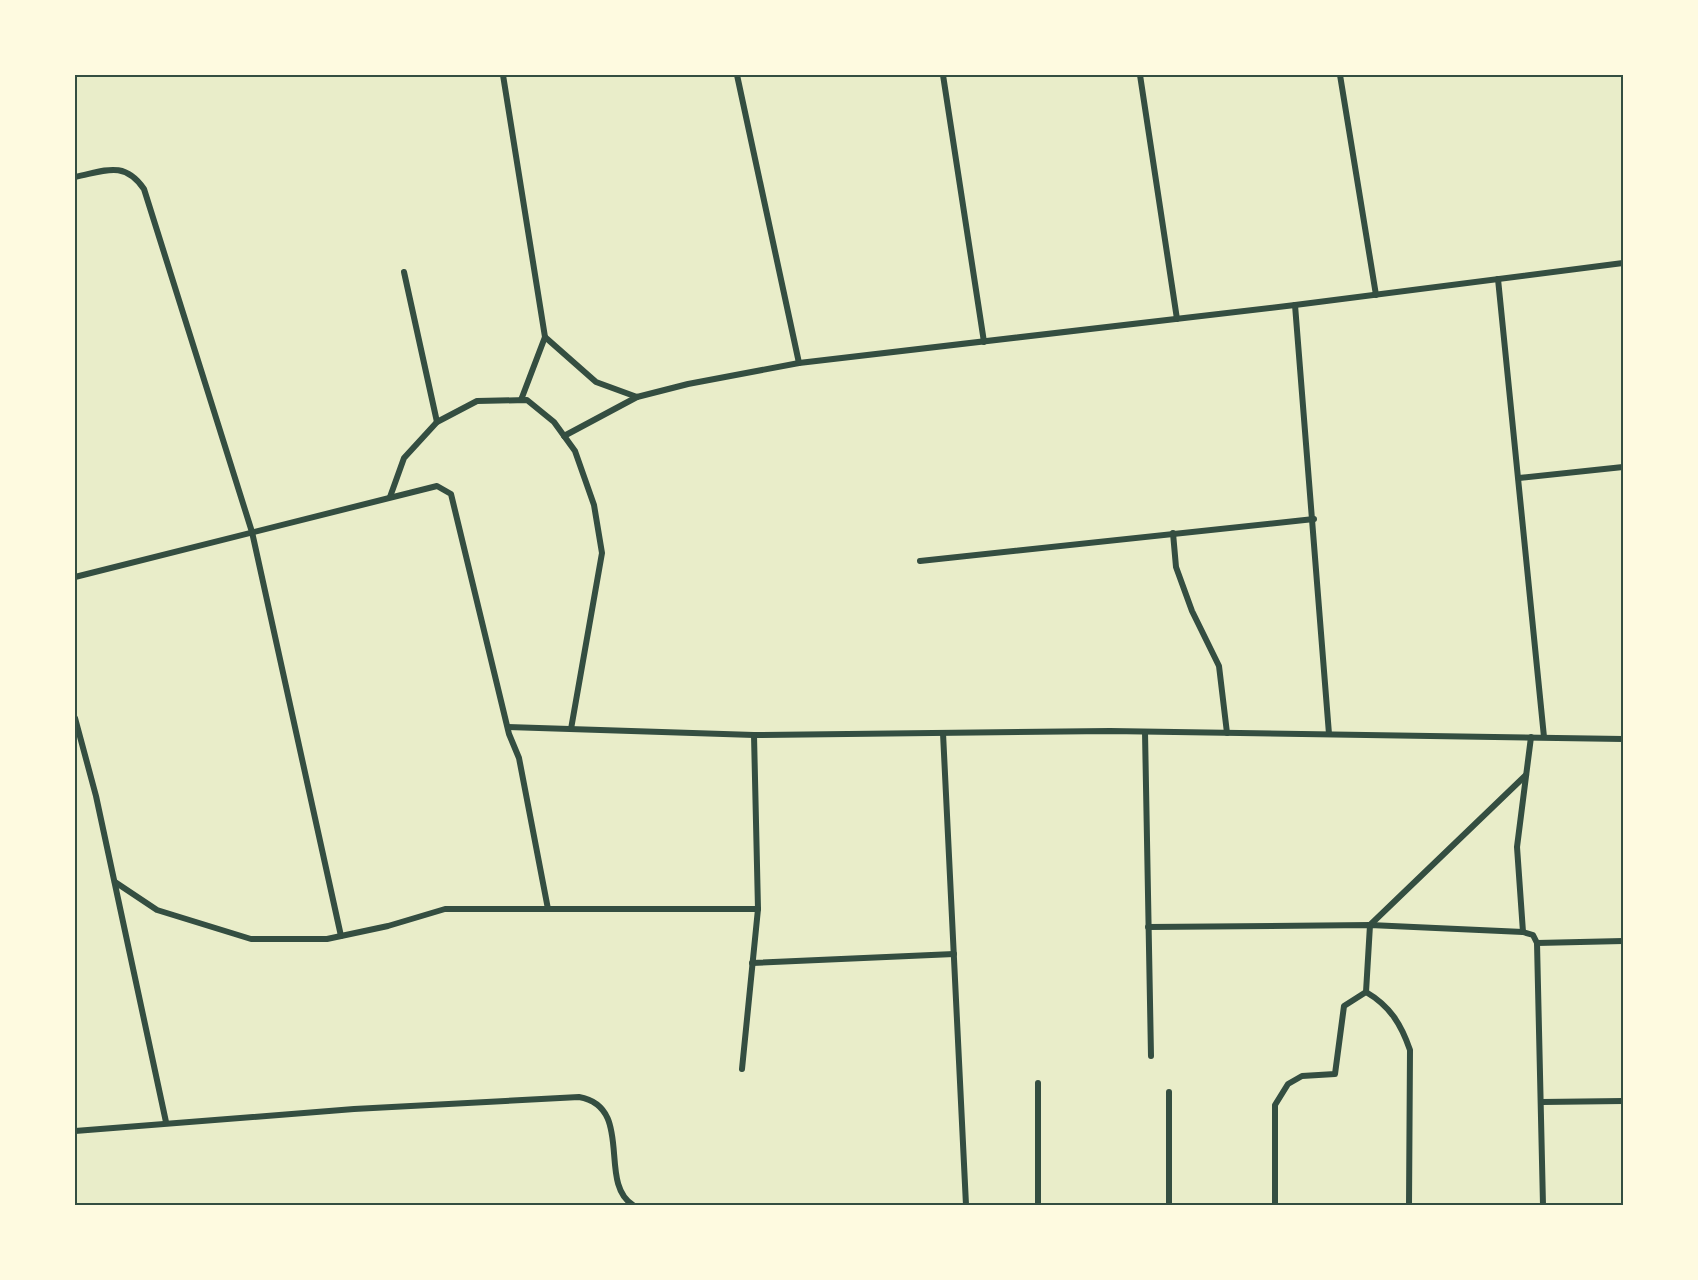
<svg xmlns="http://www.w3.org/2000/svg" width="1698" height="1280" font-family="Ubuntu,sans-serif">
	<style>
		.lines { fill: none; stroke-linecap: round; stroke-linejoin: round }
		.minor { stroke: #344e41; stroke-width: 6 }
		.neatline { fill: none; stroke: #344e41; stroke-width: 2 }
	</style>
	<rect width="100%" height="100%" fill="#e9edc9"/>
	<g class="lines">
		<g class="minor">
			<path d="M503,75L545,337L596,382L637,397L688,384L799,363L1295,305L1623,263"/>
			<path d="M737,75L799,363"/>
			<path d="M943,75L984,342"/>
			<path d="M1140,75L1177,319"/>
			<path d="M1340,75L1376,295"/>
			<path d="M75,177C105,171 124,160 144,189L252,532L341,936"/>
			<path d="M404,272L437,422"/>
			<path d="M1498,279L1544,737"/>
			<path d="M1295,305L1329,734"/>
			<path d="M521,400L545,337"/>
			<path d="M564,436L637,397"/>
			<path d="M1519,478L1623,467"/>
			<path d="M390,497L404,458L437,422L477,401L527,400L554,422L575,451L594,505L602,553L571,729"/>
			<path d="M1173,533L1176,567L1192,611L1219,666L1227,733"/>
			<path d="M920,561L1314,519"/>
			<path d="M75,577L437,486L451,494L509,734L519,758L548,909"/>
			<path d="M75,718L96,796L166,1122"/>
			<path d="M508,727L754,735L1110,731L1623,739"/>
			<path d="M1145,732L1151,1056"/>
			<path d="M943,733L966,1205"/>
			<path d="M115,882L157,910L251,939H327L388,926L445,909H758"/>
			<path d="M1148,927L1370,925L1523,932L1533,935L1537,943L1543,1205"/>
			<path d="M1523,932L1517,847L1531,737"/>
			<path d="M1537,943L1623,941"/>
			<path d="M752,963L954,954"/>
			<path d="M1366,992C1390,1006 1401,1024 1410,1050L1409,1205"/>
			<path d="M742,1069L758,909L754,735"/>
			<path d="M1038,1083V1205"/>
			<path d="M1542,1102L1623,1101"/>
			<path d="M75,1131L354,1109L579,1097C635,1107 597,1183 633,1205"/>
			<path d="M1169,1205V1092"/>
			<path d="M1275,1205V1105L1288,1084L1302,1076L1335,1074L1344,1006L1366,992L1370,925L1526,775"/>
		</g>
	</g>
	<rect width="1698" height="1280" fill="none" stroke="#fefae0" stroke-width="153"/>
	<rect x="76" y="76" width="1546" height="1128" class="neatline"/>
</svg>
